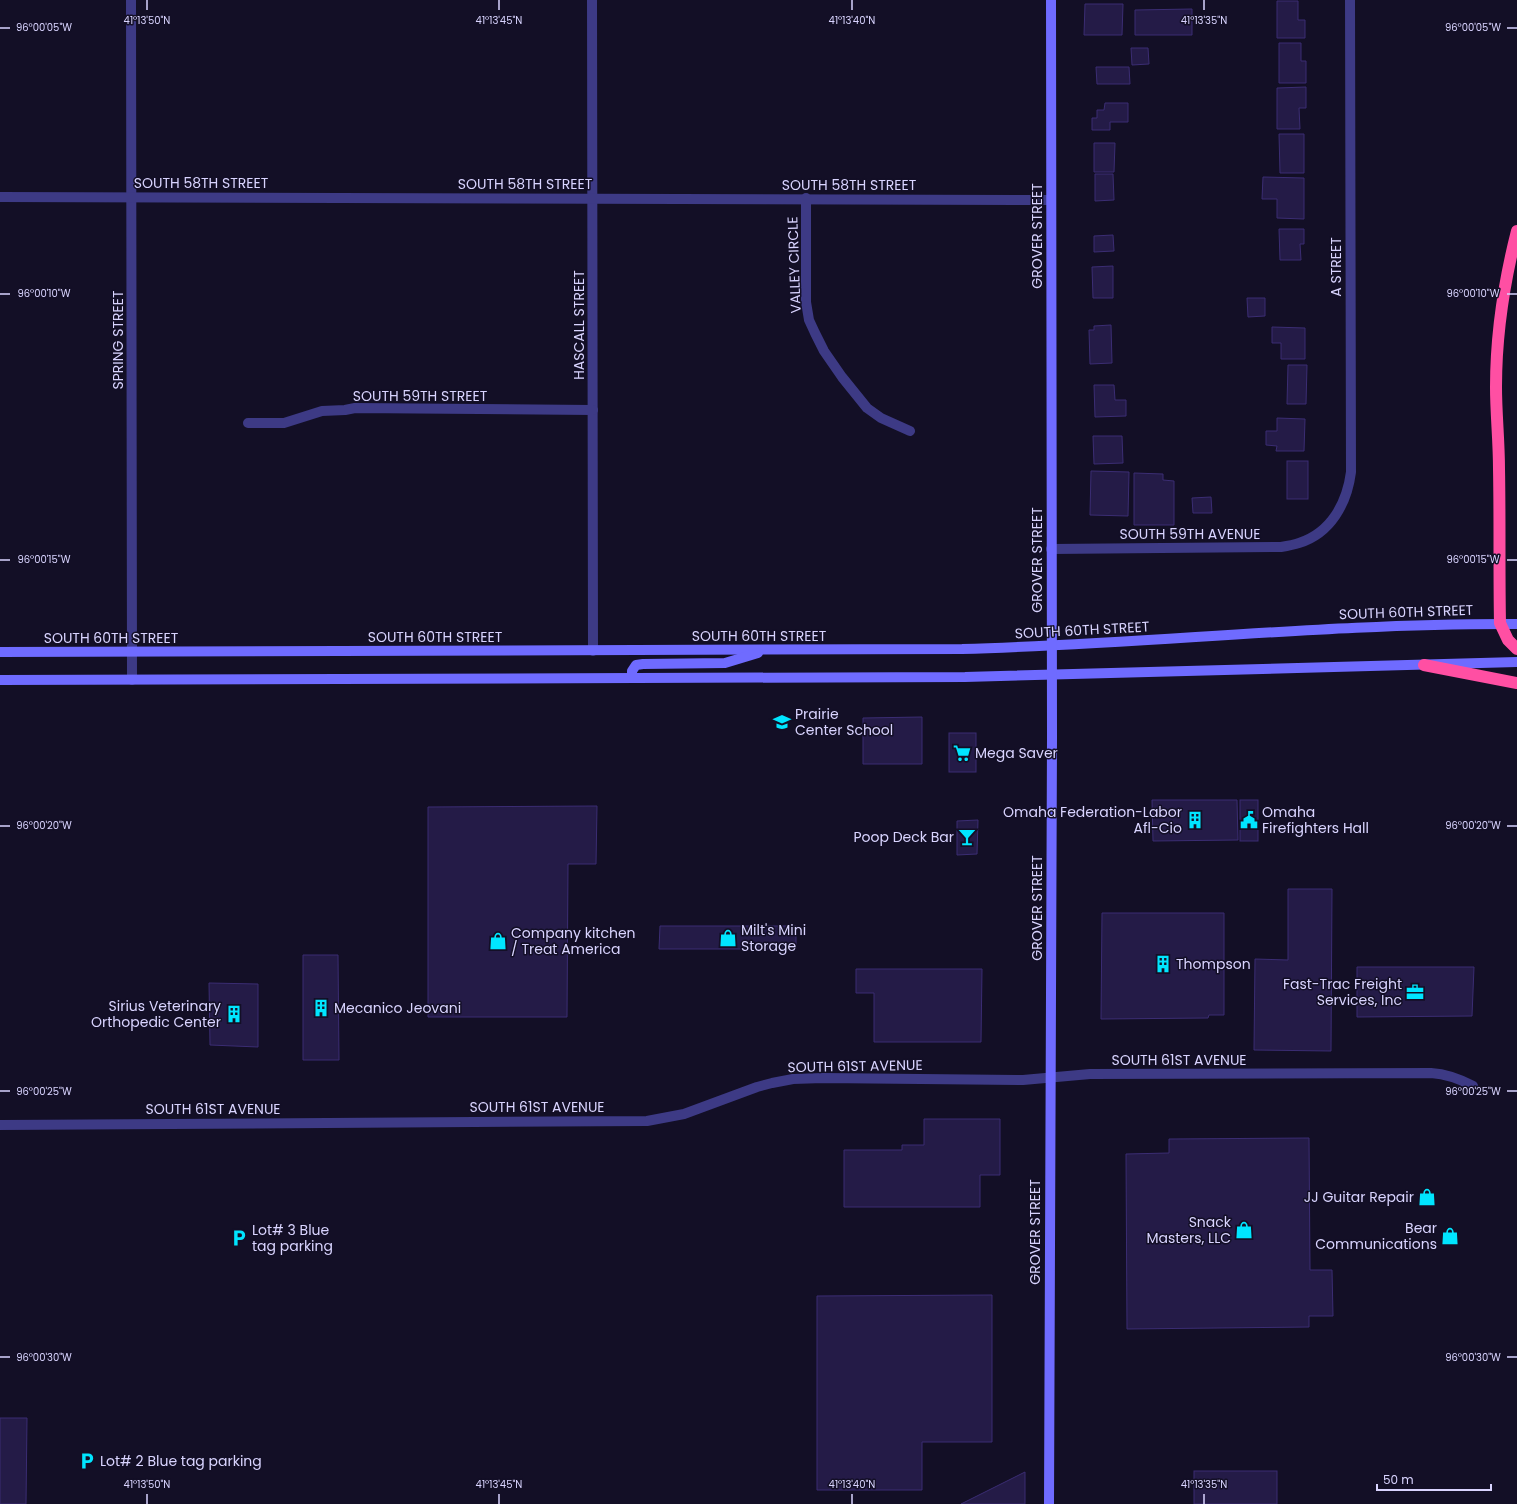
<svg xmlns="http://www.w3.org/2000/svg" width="1517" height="1504" font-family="Poppins,sans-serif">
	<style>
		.building { fill: #241b47; stroke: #3b2d73 }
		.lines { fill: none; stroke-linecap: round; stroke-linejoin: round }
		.street { stroke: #3d3a85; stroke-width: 10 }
		.secondary { stroke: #6f6bff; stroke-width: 10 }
		.highway { stroke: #ff4fa3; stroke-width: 12 }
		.ticks { fill: none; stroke: #d9d4ff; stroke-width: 1.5 }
		.labels { text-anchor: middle; stroke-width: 3; stroke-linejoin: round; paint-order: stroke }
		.street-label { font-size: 14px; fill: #d9d4ff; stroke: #130f26 }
		.poi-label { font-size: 14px; fill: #d9d4ff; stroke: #130f26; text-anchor: start }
		.ticks-label { font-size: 10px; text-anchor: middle; fill: #d9d4ff; stroke: #130f26; stroke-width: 3; stroke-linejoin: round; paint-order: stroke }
	</style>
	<rect width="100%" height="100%" fill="#130f26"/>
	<g class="building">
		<path d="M1277,1H1298V20H1305V38H1277Z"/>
		<path d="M1085,4H1123L1122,35H1084Z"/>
		<path d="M1192,9V35H1135V10Z"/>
		<path d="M1279,43H1301V61H1306V83H1279Z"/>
		<path d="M1131,48H1148L1149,64L1132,65Z"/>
		<path d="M1096,67H1129L1130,84H1097Z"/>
		<path d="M1306,87V108H1299L1300,129H1277V88Z"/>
		<path d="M1105,103H1128V122H1110V130H1092V118H1097V110H1104Z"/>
		<path d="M1279,134H1304V173H1280Z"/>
		<path d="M1094,143H1115L1114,172H1094Z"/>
		<path d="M1095,174H1113L1114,200L1095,201Z"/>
		<path d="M1263,177L1304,178V219L1277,218V199H1262Z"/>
		<path d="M1279,229H1304V244H1300L1301,260H1280Z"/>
		<path d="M1113,235L1114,251L1094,252V236Z"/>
		<path d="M1113,266V298H1093L1092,267Z"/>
		<path d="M1247,298H1265V316L1248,317Z"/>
		<path d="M1111,325L1112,363L1090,364L1089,330H1094V326Z"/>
		<path d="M1272,327L1305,328V359H1281V343H1272Z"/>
		<path d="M1288,365H1307L1306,404H1287Z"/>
		<path d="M1094,385H1114L1115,400H1126V416L1095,417Z"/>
		<path d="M1277,418L1305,419L1304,451H1276L1277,446L1266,445V431H1277Z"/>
		<path d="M1093,436H1122L1123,463L1094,464Z"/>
		<rect x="1287" y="461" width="21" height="38"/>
		<path d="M1091,471L1129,472L1128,516L1090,515Z"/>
		<path d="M1134,473L1163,474V480L1174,481V525H1134Z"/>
		<path d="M1211,497L1212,513H1193L1192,498Z"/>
		<path d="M922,717V764H863V718Z"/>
		<rect x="949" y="733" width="27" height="39"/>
		<path d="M1152,800H1237L1238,840L1153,841Z"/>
		<rect x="1240" y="800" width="18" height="41"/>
		<path d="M597,806L596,864H568L567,1017H428V807Z"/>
		<path d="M978,820L977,854L957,855V821Z"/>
		<path d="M1288,889H1332L1331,1051L1254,1050L1255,959L1288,960Z"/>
		<path d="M1102,913H1224V1015H1209L1208,1018L1101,1019Z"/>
		<path d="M660,926H796V949H659Z"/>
		<path d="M303,955H338L339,1060H303Z"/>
		<path d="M1357,967H1474L1472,1016L1357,1017Z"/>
		<path d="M856,969H982L981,1042H874V993H856Z"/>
		<path d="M209,983L258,984V1047L210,1045Z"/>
		<path d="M924,1119H1000V1175H980V1207H844V1150H902V1145H924Z"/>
		<path d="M1309,1138L1310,1270H1332L1333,1316H1309V1327L1127,1329L1126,1154L1169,1153V1139Z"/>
		<path d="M992,1295V1442H922V1490H817V1296Z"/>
		<path d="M0,1418H27L26,1504H0Z"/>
		<rect x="1194" y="1471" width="83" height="33"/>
		<path d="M1025,1472V1504H961Z"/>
	</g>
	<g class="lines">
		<g class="street">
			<path d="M131,0L132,680"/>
			<path d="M592,0L593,651"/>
			<path d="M0,197L1051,200"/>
			<path d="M806,198V302L809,320L815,333L824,351L842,377L867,408L881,418L910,431"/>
			<path d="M248,423H284L322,411L345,410L355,408L593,410"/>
			<path d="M1051,549L1281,547C1287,546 1293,545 1299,543C1331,533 1347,503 1351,472L1350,0"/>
			<path d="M0,1125L647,1121L684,1114L757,1087L772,1083L793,1079L823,1078L1023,1080L1090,1074L1431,1073C1447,1074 1460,1079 1473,1086"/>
		</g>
		<g class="secondary">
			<path d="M0,652L962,649C1147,644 1332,623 1517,624"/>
			<path d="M632,678V671L636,665L643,664L725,663L758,653"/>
			<path d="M0,680L965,677L1517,662"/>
			<path d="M1049,1504L1052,738L1051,0"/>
		</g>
		<g class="highway">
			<path d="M1517,231C1504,282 1496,335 1496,387C1496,414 1499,441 1499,469C1500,520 1499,572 1500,623L1508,640L1517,649"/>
			<path d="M1424,665L1517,683"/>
		</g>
	</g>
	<path class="ticks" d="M147,0V10M499,0V10M852,0V10M1204,0V10M0,28H10M1507,28H1517M0,294H10M1507,294H1517M0,560H10M1507,560H1517M0,826H10M1507,826H1517M0,1091H10M1507,1091H1517M0,1357H10M1507,1357H1517M147,1494V1504M499,1494V1504M852,1494V1504M1204,1494V1504"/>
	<defs>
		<g id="school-bare" transform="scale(1.38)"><path d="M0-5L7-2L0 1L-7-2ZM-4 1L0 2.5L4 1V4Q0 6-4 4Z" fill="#00e5ff" stroke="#130f26" stroke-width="2.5" paint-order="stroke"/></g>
		<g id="supermarket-bare" transform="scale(1.38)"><path d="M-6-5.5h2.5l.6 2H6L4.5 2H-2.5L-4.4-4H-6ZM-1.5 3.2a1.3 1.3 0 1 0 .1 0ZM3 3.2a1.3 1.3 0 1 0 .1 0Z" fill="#00e5ff" stroke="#130f26" stroke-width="2.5" paint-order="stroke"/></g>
		<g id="building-bare" transform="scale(1.38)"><path d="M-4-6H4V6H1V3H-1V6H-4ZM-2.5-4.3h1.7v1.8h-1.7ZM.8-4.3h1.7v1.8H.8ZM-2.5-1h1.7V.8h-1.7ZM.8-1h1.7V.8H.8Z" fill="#00e5ff" stroke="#130f26" stroke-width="2.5" paint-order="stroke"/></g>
		<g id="civic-bare" transform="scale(1.38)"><path d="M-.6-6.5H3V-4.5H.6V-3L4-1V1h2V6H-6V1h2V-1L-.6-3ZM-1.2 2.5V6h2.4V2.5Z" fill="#00e5ff" stroke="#130f26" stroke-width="2.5" paint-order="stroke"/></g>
		<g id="bar-bare" transform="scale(1.38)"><path d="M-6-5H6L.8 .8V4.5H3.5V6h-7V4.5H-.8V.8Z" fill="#00e5ff" stroke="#130f26" stroke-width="2.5" paint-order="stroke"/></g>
		<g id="shop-bare" transform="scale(1.38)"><path d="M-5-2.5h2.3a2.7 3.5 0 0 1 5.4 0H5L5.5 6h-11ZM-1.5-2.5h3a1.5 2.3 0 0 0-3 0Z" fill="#00e5ff" stroke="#130f26" stroke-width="2.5" paint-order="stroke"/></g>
		<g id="office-bare" transform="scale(1.38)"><path d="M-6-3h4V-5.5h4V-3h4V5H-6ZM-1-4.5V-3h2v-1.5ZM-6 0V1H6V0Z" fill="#00e5ff" stroke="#130f26" stroke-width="2.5" paint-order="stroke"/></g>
		<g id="parking-bare" transform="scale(1.38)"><path d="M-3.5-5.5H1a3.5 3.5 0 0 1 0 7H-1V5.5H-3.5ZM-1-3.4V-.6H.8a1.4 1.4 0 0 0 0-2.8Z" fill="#00e5ff" stroke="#130f26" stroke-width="2.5" paint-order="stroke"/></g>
	</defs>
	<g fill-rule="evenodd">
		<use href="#school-bare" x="782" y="722"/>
		<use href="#supermarket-bare" x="962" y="753"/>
		<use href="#building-bare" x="1195" y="820"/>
		<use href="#civic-bare" x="1249" y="820"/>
		<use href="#bar-bare" x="967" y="837"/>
		<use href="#shop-bare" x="728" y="938"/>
		<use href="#shop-bare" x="498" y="941"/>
		<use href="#building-bare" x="1163" y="964"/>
		<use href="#office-bare" x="1415" y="992"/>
		<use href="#building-bare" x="321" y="1008"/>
		<use href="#building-bare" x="234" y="1014"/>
		<use href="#shop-bare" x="1427" y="1197"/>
		<use href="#shop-bare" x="1244" y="1230"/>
		<use href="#shop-bare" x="1450" y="1236"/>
		<use href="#parking-bare" x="239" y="1238"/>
		<use href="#parking-bare" x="87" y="1461"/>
	</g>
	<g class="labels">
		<g class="street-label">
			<text x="201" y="188">SOUTH 58TH STREET</text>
			<text x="525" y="189">SOUTH 58TH STREET</text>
			<text x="849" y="190">SOUTH 58TH STREET</text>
			<text transform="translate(1037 236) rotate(-90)" y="5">GROVER STREET</text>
			<text transform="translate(794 265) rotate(-92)" y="5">VALLEY CIRCLE</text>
			<text transform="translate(1336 267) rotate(-90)" y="5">A STREET</text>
			<text transform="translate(579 325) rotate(-90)" y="5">HASCALL STREET</text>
			<text transform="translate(118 340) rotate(-90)" y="5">SPRING STREET</text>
			<text x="420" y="401">SOUTH 59TH STREET</text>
			<text x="1190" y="539">SOUTH 59TH AVENUE</text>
			<text transform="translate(1037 560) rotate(-90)" y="5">GROVER STREET</text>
			<text transform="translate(1406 612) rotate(-2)" y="5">SOUTH 60TH STREET</text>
			<text transform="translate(1082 630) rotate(-3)" y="5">SOUTH 60TH STREET</text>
			<text x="759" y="641">SOUTH 60TH STREET</text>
			<text x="435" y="642">SOUTH 60TH STREET</text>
			<text x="111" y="643">SOUTH 60TH STREET</text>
			<text transform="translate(1037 908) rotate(-90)" y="5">GROVER STREET</text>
			<text x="1179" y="1065">SOUTH 61ST AVENUE</text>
			<text transform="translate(855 1066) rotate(-1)" y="5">SOUTH 61ST AVENUE</text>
			<text x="537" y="1112">SOUTH 61ST AVENUE</text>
			<text x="213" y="1114">SOUTH 61ST AVENUE</text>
			<text transform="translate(1035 1232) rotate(-90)" y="5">GROVER STREET</text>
		</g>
		<g class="poi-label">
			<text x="795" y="719">Prairie<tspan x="795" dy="16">Center School</tspan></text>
			<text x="975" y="758">Mega Saver</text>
			<text x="1182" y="817" text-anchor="end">Omaha Federation-Labor<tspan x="1182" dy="16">Afl-Cio</tspan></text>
			<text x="1262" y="817">Omaha<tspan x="1262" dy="16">Firefighters Hall</tspan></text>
			<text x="954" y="842" text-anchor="end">Poop Deck Bar</text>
			<text x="741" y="935">Milt's Mini<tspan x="741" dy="16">Storage</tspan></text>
			<text x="511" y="938">Company kitchen<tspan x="511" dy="16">/ Treat America</tspan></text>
			<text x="1176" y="969">Thompson</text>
			<text x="1402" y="989" text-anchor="end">Fast-Trac Freight<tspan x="1402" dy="16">Services, Inc</tspan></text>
			<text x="221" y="1011" text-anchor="end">Sirius Veterinary<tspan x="221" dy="16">Orthopedic Center</tspan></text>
			<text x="334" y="1013">Mecanico Jeovani</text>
			<text x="1414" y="1202" text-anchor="end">JJ Guitar Repair</text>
			<text x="1231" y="1227" text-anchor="end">Snack<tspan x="1231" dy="16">Masters, LLC</tspan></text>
			<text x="1437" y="1233" text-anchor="end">Bear<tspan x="1437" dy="16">Communications</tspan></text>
			<text x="252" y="1235">Lot# 3 Blue<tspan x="252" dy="16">tag parking</tspan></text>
			<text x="100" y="1466">Lot# 2 Blue tag parking</text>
		</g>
	</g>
	<g class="ticks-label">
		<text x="147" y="24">41°13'50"N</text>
		<text x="499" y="24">41°13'45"N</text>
		<text x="852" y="24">41°13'40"N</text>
		<text x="1204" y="24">41°13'35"N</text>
		<text x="1473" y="31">96°00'05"W</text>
		<text x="44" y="31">96°00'05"W</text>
		<text x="1473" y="297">96°00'10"W</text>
		<text x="44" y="297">96°00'10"W</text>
		<text x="1473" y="563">96°00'15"W</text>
		<text x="44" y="563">96°00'15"W</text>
		<text x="1473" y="829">96°00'20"W</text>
		<text x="44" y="829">96°00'20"W</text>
		<text x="1473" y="1095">96°00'25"W</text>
		<text x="44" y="1095">96°00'25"W</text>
		<text x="1473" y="1361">96°00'30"W</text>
		<text x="44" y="1361">96°00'30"W</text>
		<text x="147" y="1488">41°13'50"N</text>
		<text x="499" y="1488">41°13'45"N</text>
		<text x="852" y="1488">41°13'40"N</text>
		<text x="1204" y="1488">41°13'35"N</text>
	</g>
	<path d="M1377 1484v6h114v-6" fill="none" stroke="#d9d4ff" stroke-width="2"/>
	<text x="1383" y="1484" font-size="12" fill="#d9d4ff" stroke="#130f26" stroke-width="3" paint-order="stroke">50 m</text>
</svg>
